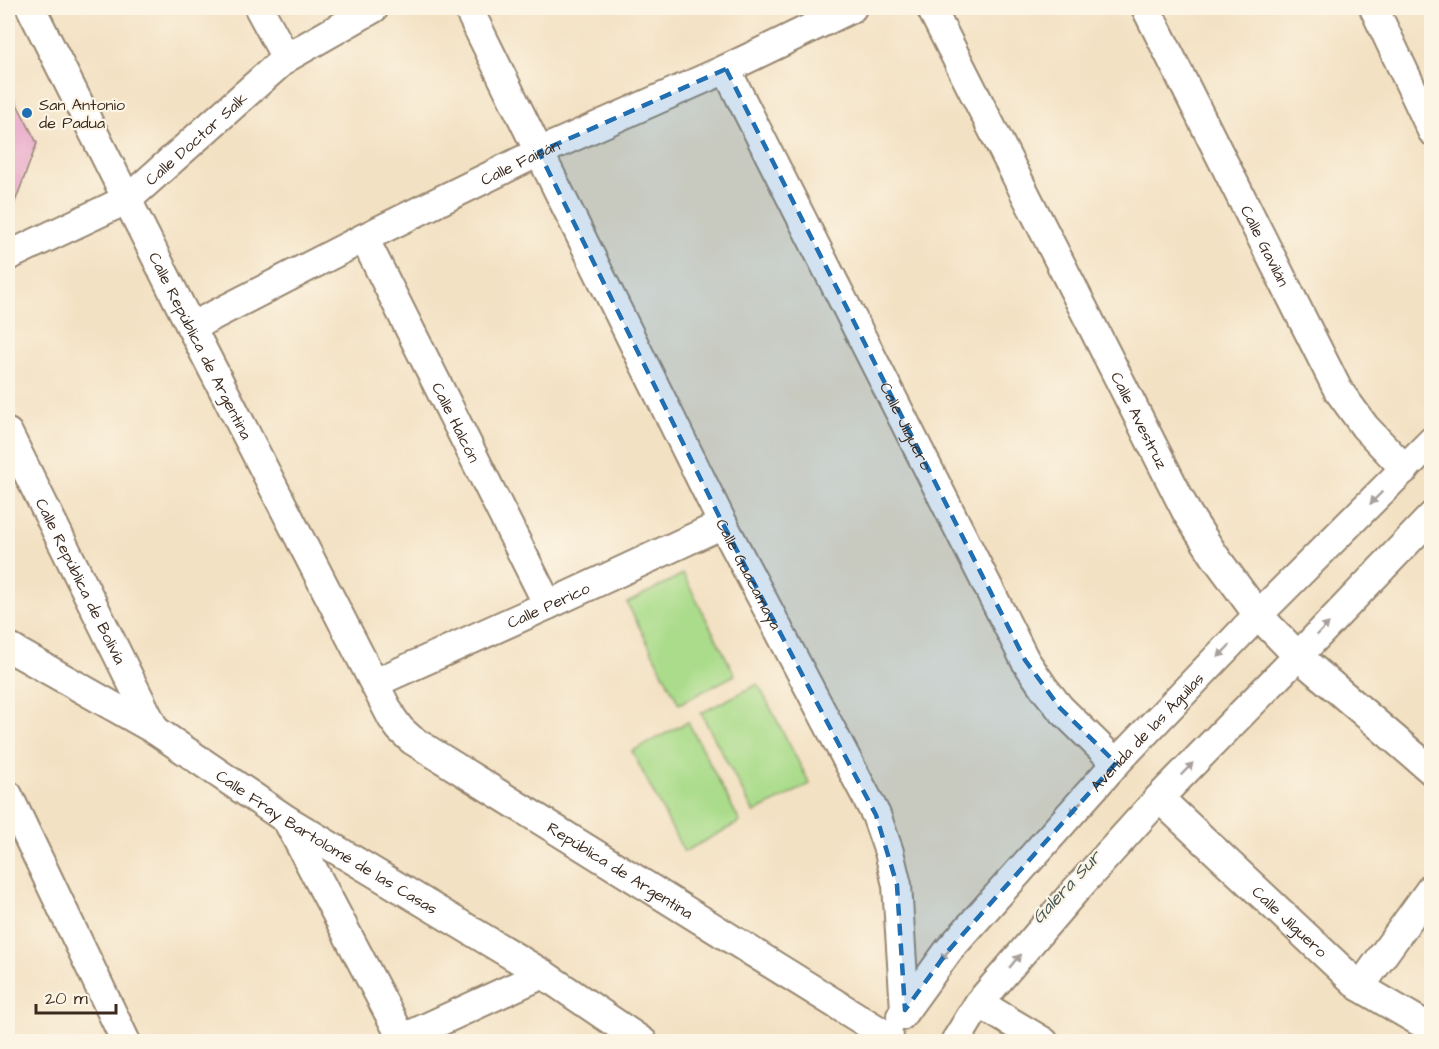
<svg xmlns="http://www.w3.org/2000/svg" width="1439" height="1049" font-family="'Architects Daughter',sans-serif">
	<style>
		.green { fill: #aadc8b; stroke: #728354; stroke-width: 1.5 }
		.building { fill: #e397c3 }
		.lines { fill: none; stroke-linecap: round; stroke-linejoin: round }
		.minor-casing { stroke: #978670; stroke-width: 32 }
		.minor { stroke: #fff; stroke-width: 28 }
		.oneway { fill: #a79f9a }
		.marked { fill: #1f6fb2; fill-opacity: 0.2; stroke: #1f6fb2; stroke-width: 4.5; stroke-dasharray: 12 8; stroke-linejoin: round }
		.poi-dot { fill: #1f6fb2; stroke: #fcf5e5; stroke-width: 2 }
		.labels { text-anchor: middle; stroke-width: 4.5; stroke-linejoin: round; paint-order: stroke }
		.poi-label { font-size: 16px; fill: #3b2a1e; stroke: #fcf5e5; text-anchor: start }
		.street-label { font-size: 16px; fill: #3b2a1e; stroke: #fcf5e5 }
		.water-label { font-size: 18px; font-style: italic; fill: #475858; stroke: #fcf5e5 }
	</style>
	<rect width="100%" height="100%" fill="#fcf5e5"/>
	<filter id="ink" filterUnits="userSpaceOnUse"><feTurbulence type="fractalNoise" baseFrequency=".0167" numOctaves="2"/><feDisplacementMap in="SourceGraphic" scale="12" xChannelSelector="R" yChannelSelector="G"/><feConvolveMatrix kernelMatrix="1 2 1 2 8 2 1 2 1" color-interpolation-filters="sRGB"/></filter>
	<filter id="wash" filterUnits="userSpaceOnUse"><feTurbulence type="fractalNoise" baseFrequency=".008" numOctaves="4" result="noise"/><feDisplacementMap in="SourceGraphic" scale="24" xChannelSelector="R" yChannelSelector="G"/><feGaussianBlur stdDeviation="1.35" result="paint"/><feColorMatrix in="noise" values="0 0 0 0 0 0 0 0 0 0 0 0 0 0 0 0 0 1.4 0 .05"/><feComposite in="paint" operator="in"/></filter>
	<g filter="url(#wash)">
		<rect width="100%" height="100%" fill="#f3e1c3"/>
		<g class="green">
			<path d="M683,574L735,675L679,704L627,603Z"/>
			<path d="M758,684L810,784L754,813L701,713Z"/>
			<path d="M688,722L740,822L684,852L632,751Z"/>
		</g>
		<g id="blocks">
			<path class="building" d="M8,87L37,143L10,215H8Z"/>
		</g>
	</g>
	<g filter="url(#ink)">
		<use href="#blocks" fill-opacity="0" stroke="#978670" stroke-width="1.5"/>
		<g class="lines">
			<g class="minor-casing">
				<g id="minor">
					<path id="s1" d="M31,8L191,327L392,718L400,729L412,740L889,1037"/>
					<path d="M259,8L286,58"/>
					<path id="s2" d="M468,8L723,524L876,815L889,852L897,885L905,1010"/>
					<path id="s3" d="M931,8L1187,513L1214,555L1258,615L1298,656L1432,771"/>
					<path id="s4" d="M1146,8L1338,390L1365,427L1405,469"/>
					<path d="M1374,8L1432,131"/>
					<path id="s5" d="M726,69L1025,660L1044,688L1060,708L1116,763"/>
					<path id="s6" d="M364,238L548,605"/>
					<path id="s7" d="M8,256L128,199L286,58L374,8"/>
					<path id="s8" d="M191,327L364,238L539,152L726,69L852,8"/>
					<path id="s9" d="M8,433L155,730"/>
					<path id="s10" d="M8,647L155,730L287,820L543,974L643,1042"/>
					<path id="s11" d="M375,683L548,605L723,524"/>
					<path d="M8,795L126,1042"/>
					<path id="s12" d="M1159,798L1360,987L1432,1029"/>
					<path d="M287,820L404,1042"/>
					<path d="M1360,987L1432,887"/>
					<path d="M979,1003L1044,1042"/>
					<path id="s13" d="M901,1016L948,951L1116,763L1258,615L1432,441"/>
					<path d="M395,1042L543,974"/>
					<path d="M955,1042L979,1003L1074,892L1159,798L1298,656L1432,516"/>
				</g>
			</g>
			<use href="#minor" class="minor"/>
		</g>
		<defs><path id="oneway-solid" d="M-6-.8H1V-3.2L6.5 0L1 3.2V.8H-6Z" transform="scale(1.5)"/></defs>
		<g class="oneway">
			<use href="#oneway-solid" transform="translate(1376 498) rotate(135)"/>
			<use href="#oneway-solid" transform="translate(1323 629) rotate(-46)"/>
			<use href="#oneway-solid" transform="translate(1224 651) rotate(134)"/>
			<use href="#oneway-solid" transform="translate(1187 769) rotate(-46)"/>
			<use href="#oneway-solid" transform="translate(1076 808) rotate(132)"/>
			<use href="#oneway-solid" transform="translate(946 954) rotate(128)"/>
			<use href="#oneway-solid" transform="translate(1015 961) rotate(-50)"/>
		</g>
	</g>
	<path class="marked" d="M726,69L1025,660L1060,708L1116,763L948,951L905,1010L897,885L876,815L723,524L539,152Z"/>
	<circle class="poi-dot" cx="27" cy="113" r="6"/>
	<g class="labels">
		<g class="poi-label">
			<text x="39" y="110">San Antonio<tspan x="39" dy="18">de Padua</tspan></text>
		</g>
		<g class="street-label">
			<text dy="6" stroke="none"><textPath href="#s7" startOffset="224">Calle Doctor Salk</textPath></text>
			<text dy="6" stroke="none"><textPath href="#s8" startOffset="368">Calle Faisán</textPath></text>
			<text dy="6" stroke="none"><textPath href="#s4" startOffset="266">Calle Gavilán</textPath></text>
			<text dy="6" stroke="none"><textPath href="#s1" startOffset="378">Calle República de Argentina</textPath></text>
			<text dy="6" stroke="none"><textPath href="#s3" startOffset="462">Calle Avestruz</textPath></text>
			<text dy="6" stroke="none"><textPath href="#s6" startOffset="206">Calle Halcón</textPath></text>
			<text dy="6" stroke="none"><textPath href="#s5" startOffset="400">Calle Jilguero</textPath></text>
			<text dy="6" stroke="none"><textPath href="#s2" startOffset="632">Calle Guacamaya</textPath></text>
			<text dy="6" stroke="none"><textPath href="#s9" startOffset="165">Calle República de Bolivía</textPath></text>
			<text dy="6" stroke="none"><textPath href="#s11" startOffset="190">Calle Perico</textPath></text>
			<text dy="6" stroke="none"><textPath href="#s13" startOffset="376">Avenida de las Águilas</textPath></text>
			<text dy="6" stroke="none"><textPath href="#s10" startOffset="374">Calle Fray Bartolomé de las Casas</textPath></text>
			<text dy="6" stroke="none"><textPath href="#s1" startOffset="1072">República de Argentina</textPath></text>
			<text dy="6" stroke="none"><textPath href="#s12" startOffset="180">Calle Jilguero</textPath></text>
		</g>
		<g class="water-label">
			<text transform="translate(1066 887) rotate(-47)" y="6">Galera Sur</text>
		</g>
	</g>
	<rect width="1439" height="1049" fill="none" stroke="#fcf5e5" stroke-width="30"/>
	<path d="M36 1004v9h80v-9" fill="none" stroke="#3b2a1e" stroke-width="3"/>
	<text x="45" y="1004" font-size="18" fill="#3b2a1e" stroke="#fcf5e5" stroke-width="4.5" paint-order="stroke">20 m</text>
</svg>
